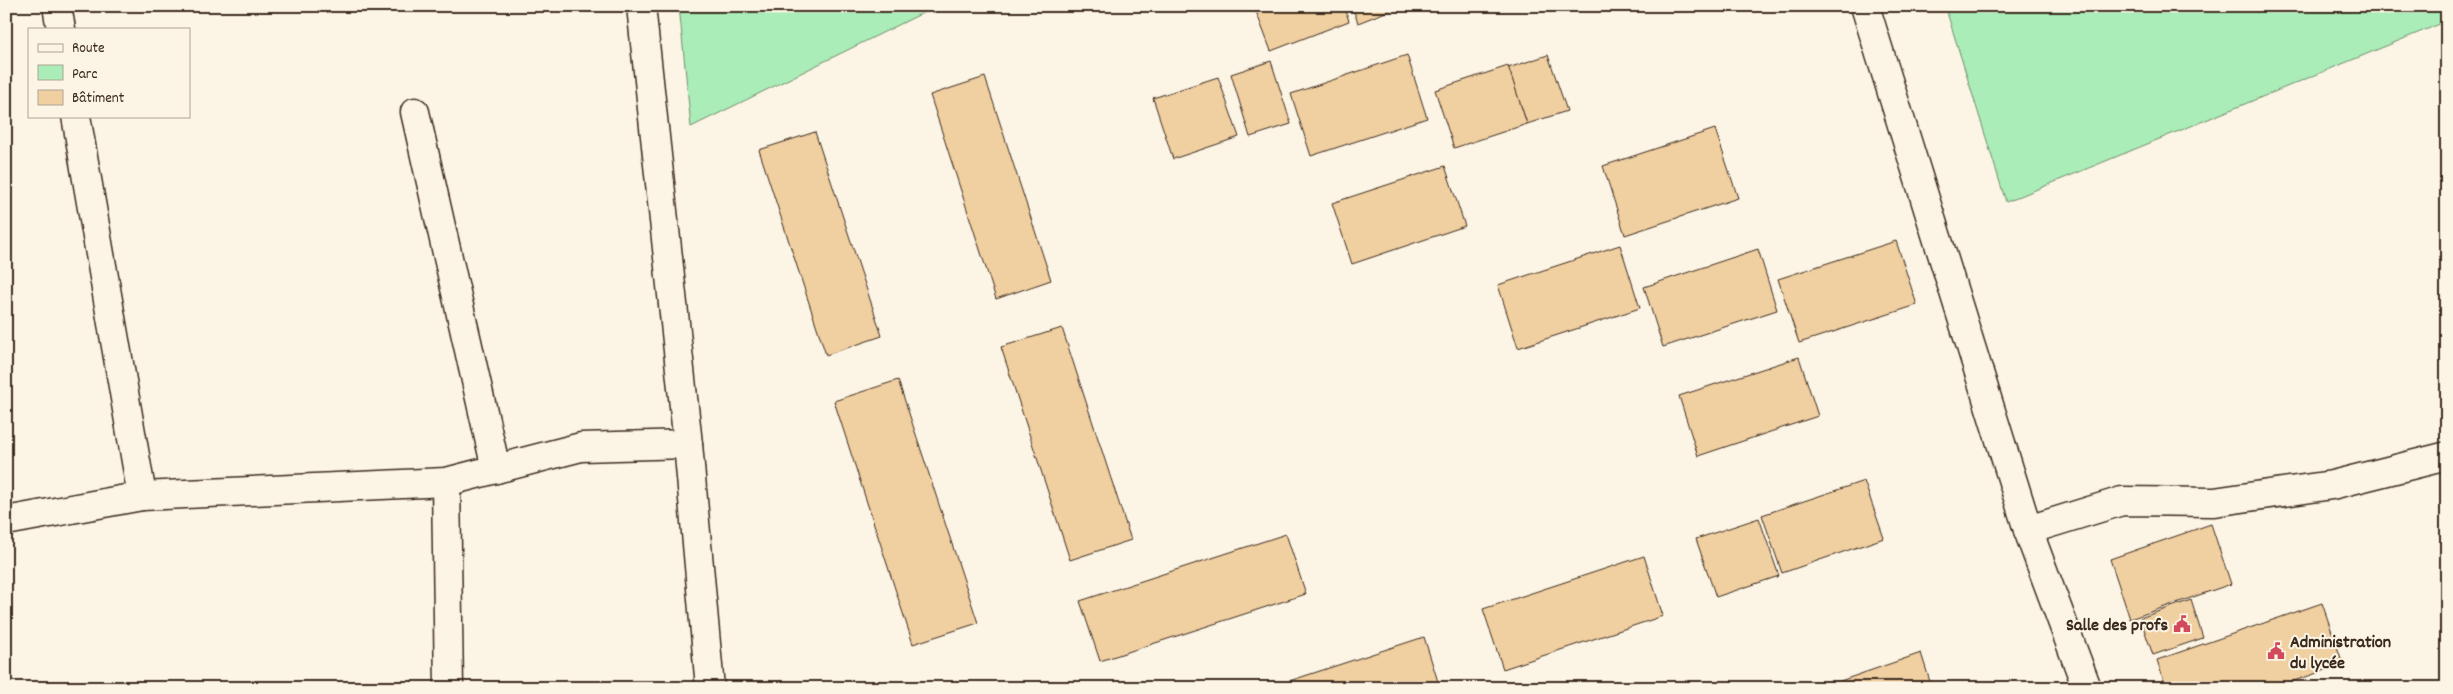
<svg xmlns="http://www.w3.org/2000/svg" width="2453" height="694" font-family="Dekko,sans-serif">
	<style>
		.green { fill: #aaedb8; stroke: #728c6b }
		.building { fill: #f0cfa1; stroke: #3b2a1e }
		.lines { fill: none; stroke-linecap: round; stroke-linejoin: round }
		.minor-casing { stroke: #3b2a1e; stroke-width: 31 }
		.minor { stroke: #fcf5e5; stroke-width: 28 }
		.labels { text-anchor: middle; stroke-width: 4; stroke-linejoin: round; paint-order: stroke }
		.poi-label { font-size: 18px; font-weight: bold; fill: #3b2a1e; stroke: #fcf5e5; text-anchor: end }
	</style>
	<rect width="100%" height="100%" fill="#fcf5e5"/>
	<filter id="ink" filterUnits="userSpaceOnUse"><feTurbulence type="fractalNoise" baseFrequency=".02" numOctaves="2"/><feDisplacementMap in="SourceGraphic" scale="10" xChannelSelector="R" yChannelSelector="G"/><feConvolveMatrix kernelMatrix="1 2 1 2 8 2 1 2 1" color-interpolation-filters="sRGB"/></filter>
	<g filter="url(#ink)">
		<g class="green">
			<path d="M679,6H937L691,127Z"/>
			<path d="M1945,6H2447V21L2006,202Z"/>
		</g>
		<g class="building">
			<path d="M1254,6H1344L1349,21L1271,51Z"/>
			<path d="M1352,6H1390L1391,10L1358,23Z"/>
			<path d="M1407,55L1427,118L1311,156L1291,94Z"/>
			<path d="M1548,55L1567,111L1527,124L1508,68Z"/>
			<path d="M1271,61L1291,124L1250,137L1231,74Z"/>
			<path d="M1508,66L1527,124L1454,148L1435,90Z"/>
			<path d="M985,77L1051,280L996,299L930,95Z"/>
			<path d="M1218,77L1239,137L1173,159L1153,98Z"/>
			<path d="M1715,129L1738,198L1625,235L1603,166Z"/>
			<path d="M815,132L882,336L826,355L759,150Z"/>
			<path d="M1445,166L1465,226L1352,264L1332,203Z"/>
			<path d="M1896,241L1917,305L1799,343L1778,279Z"/>
			<path d="M1620,245L1640,308L1518,348L1498,285Z"/>
			<path d="M1758,249L1777,310L1663,347L1644,287Z"/>
			<path d="M1062,328L1131,540L1070,560L1001,347Z"/>
			<path d="M1799,357L1818,416L1698,456L1679,396Z"/>
			<path d="M898,380L978,623L913,644L834,401Z"/>
			<path d="M1864,481L1884,538L1782,573L1762,515Z"/>
			<path d="M1759,518L1779,576L1716,597L1696,539Z"/>
			<path d="M2211,524L2231,584L2130,619L2110,559Z"/>
			<path d="M1286,534L1306,594L1100,661L1080,601Z"/>
			<path d="M1644,556L1663,616L1503,669L1483,609Z"/>
			<path d="M2191,600L2203,638L2153,655L2140,618Z"/>
			<path d="M2322,603L2343,664L2274,688H2166L2157,660Z"/>
			<path d="M1424,637L1440,688H1278L1277,685Z"/>
			<path d="M1921,653L1932,688H1820Z"/>
		</g>
		<g class="lines">
			<g class="minor-casing">
				<g id="minor">
					<path d="M57,6L61,29"/>
					<path d="M641,6L688,444L710,688"/>
					<path d="M1865,6L2028,530L2087,688"/>
					<path d="M415,112L496,469"/>
					<path d="M76,116L142,496"/>
					<path d="M446,482L449,688"/>
					<path d="M6,521L142,496L446,482L581,447L688,444"/>
					<path d="M2028,530L2122,501L2214,502L2332,485L2447,456"/>
				</g>
			</g>
			<use href="#minor" class="minor"/>
		</g>
	</g>
	<defs>
		<g id="civic-bare" transform="scale(1.35)"><path d="M-.6-6.5H3V-4.5H.6V-3L4-1V1h2V6H-6V1h2V-1L-.6-3ZM-1.2 2.5V6h2.4V2.5Z" fill="#d1495b" stroke="#fcf5e5" stroke-width="2.5" paint-order="stroke"/></g>
	</defs>
	<g fill-rule="evenodd">
		<use href="#civic-bare" x="2182" y="624"/>
		<use href="#civic-bare" x="2276" y="651"/>
	</g>
	<g class="labels">
		<g class="poi-label">
			<text x="2168" y="630">Salle des profs</text>
			<text x="2290" y="647" text-anchor="start">Administration<tspan x="2290" dy="21">du lycée</tspan></text>
		</g>
	</g>
	<rect width="2453" height="694" fill="none" stroke="#fcf5e5" stroke-width="25"/>
	<rect x="12" y="12" width="2428" height="669" fill="none" stroke="#3b2a1e" stroke-width="2" filter="url(#ink)"/>
	<rect x="28" y="28" width="162" height="90" fill="#fcf5e5" stroke="#afa495"/>
	<rect x="38" y="44" width="25" height="8" fill="#fcf5e5" stroke="#afa495"/>
	<text x="72" y="52" font-size="15" fill="#3b2a1e">Route</text>
	<rect x="38" y="65" width="25" height="15" fill="#aaedb8" stroke="#afa495"/>
	<text x="72" y="78" font-size="15" fill="#3b2a1e">Parc</text>
	<rect x="38" y="90" width="25" height="15" fill="#f0cfa1" stroke="#afa495"/>
	<text x="72" y="102" font-size="15" fill="#3b2a1e">Bâtiment</text>
</svg>
